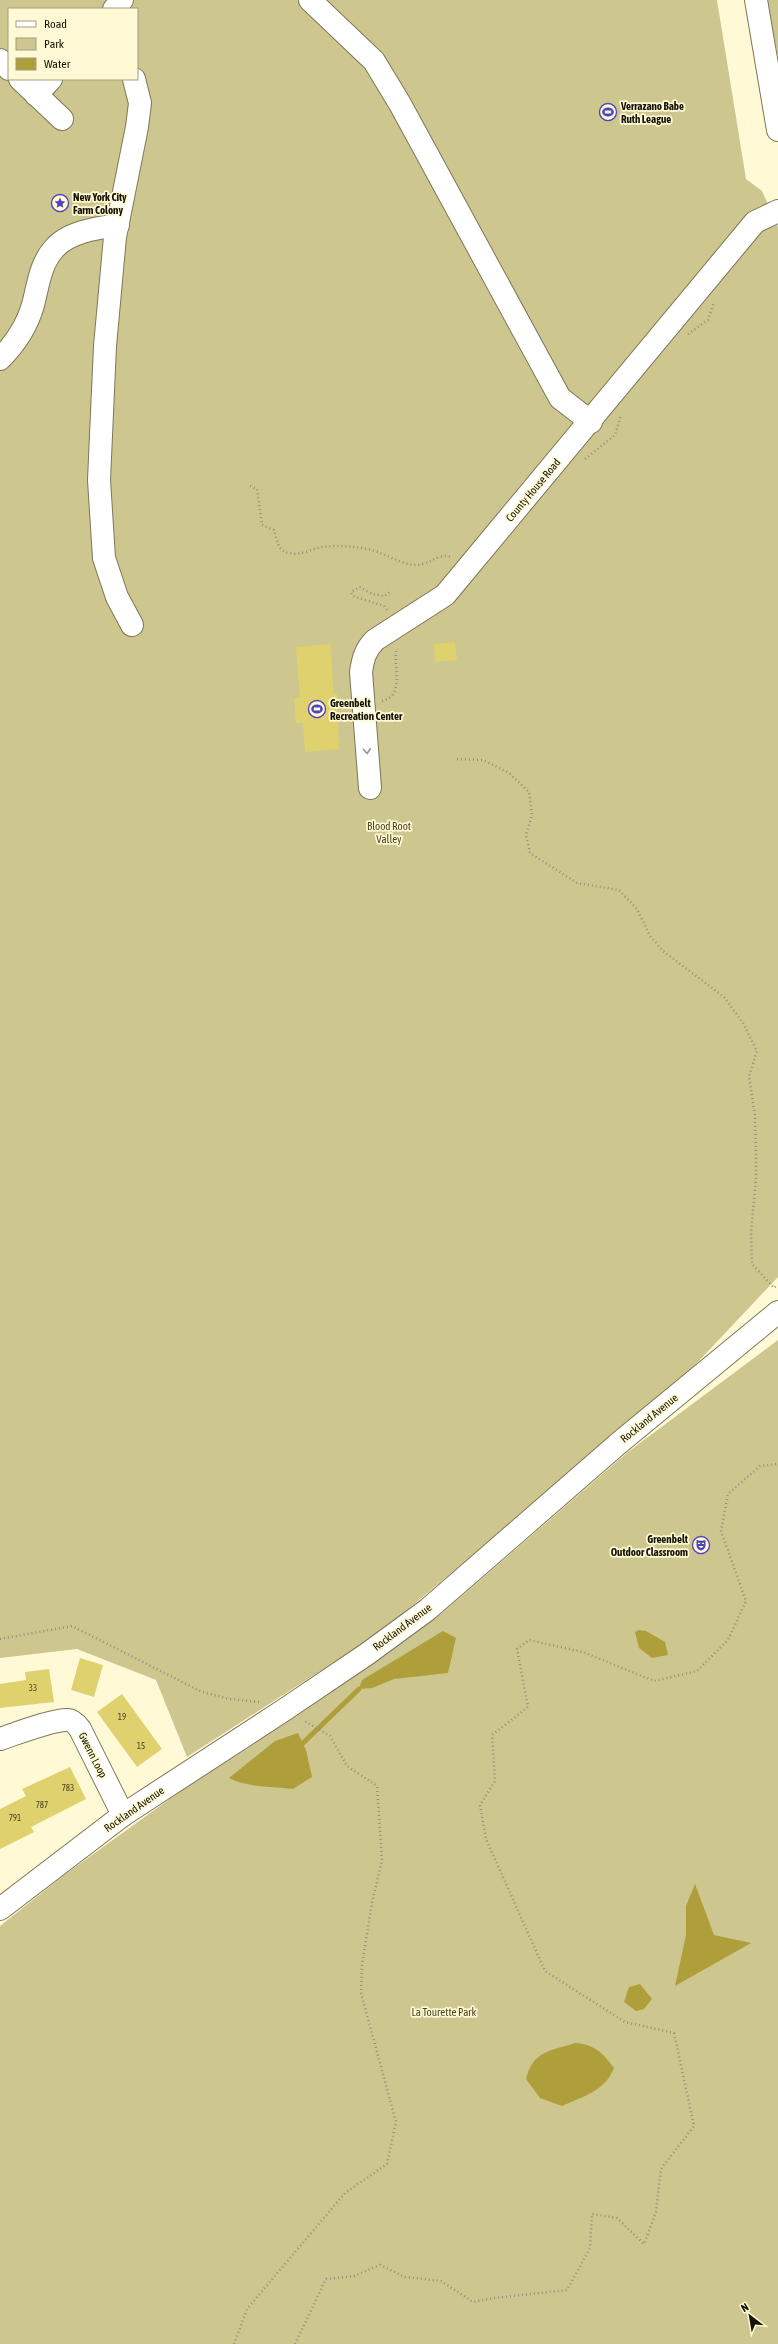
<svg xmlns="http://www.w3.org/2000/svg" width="778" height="2344" font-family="'Asap Condensed',sans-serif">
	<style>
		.green { fill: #cec68f; fill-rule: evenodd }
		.water { fill: #ae9f3b }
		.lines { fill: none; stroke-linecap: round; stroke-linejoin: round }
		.stream { stroke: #ae9f3b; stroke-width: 5 }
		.building { fill: #e0d16f }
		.minor-casing { stroke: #7c7756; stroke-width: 24 }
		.path { stroke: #949076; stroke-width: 2.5; stroke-dasharray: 1 3; stroke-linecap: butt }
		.minor { stroke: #fff; stroke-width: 22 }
		.oneway { stroke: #96958f }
		.labels { text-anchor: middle; stroke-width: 3.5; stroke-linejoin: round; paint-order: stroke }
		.number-label { font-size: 9px; fill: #484220 }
		.poi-label { font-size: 11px; font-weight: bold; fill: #151306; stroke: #fffad5; text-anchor: start }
		.street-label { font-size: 11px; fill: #151306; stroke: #fffad5 }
		.park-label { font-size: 11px; fill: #4b451c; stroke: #fffad5 }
	</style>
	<rect width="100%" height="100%" fill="#fffad5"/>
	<g class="green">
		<path d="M0,0H717L746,179L762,191L778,227V1277L681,1380L382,1631L187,1757L156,1680L77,1649L0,1658ZM9,9H137V79H9Z"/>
		<path d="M767,0H778V58Z"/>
		<path d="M778,1340V2344H0V1926L63,1876L218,1764L366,1668L441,1614L628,1452Z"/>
	</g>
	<g class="water">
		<path d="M639,1630L646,1631L665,1642L668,1655L652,1658L639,1648L635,1632Z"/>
		<path d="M443,1631L456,1638L448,1673L394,1679L372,1688L359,1689L362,1680Z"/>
		<path d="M298,1733L306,1750L312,1777L293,1789C271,1786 248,1788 229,1778L275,1741Z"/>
		<path d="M695,1884L714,1935L751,1943L675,1986L686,1935V1906Z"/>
		<path d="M640,1984L652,1999L644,2009L636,2011L624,2002L629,1987Z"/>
		<path d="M575,2043C594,2044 603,2053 614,2068C605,2091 584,2096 562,2106L540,2098L526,2079C533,2051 550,2051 575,2043Z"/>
	</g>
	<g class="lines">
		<path class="stream" d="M303,1743L359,1689"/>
	</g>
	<g class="building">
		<path d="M455,642L457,660L435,662L434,644Z"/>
		<path d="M330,644L334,694H337L339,749L305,752L303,723H296L294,698H300L296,647Z"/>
		<path d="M80,1658L103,1665L94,1697L71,1690Z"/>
		<path d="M49,1669L54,1702L0,1708V1684L26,1680L25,1672Z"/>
		<path d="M122,1694L162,1749L137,1767L97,1712Z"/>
		<path d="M70,1767L86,1799L31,1827L34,1832L0,1849V1809L26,1796L22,1789Z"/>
	</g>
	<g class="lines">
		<g class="minor-casing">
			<g id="minor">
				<path d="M310,0L374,61L400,104L560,398L591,422"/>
				<path d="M756,0L778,130"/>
				<path d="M114,9L122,0"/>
				<path d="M0,60L9,69"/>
				<path d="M20,79L62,119"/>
				<path d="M36,95L51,79"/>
				<path d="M0,359C16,343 27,326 33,305C38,286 40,265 53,250C67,232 97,228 118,225"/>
				<path d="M132,625L117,597L104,558L99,480L105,346L115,237L137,127L140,103L134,79"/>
				<path d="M370,788L361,672C363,659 365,650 375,640L445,595L755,222L778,211"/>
				<path d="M0,1739C15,1734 54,1719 68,1720C73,1720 77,1725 80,1729L123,1815"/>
				<path d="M0,1909L123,1815L284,1710L367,1654L427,1610L619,1443L778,1312"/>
			</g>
		</g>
		<g class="path">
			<path d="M688,334L708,320L714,302"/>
			<path d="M585,459L615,435L621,415"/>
			<path d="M250,486L257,489L262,525L274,530L279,547C282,550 285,553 289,553C300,556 311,549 322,547C337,545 352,546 368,549C384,552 400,565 417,565C428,565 441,552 451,557"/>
			<path d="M387,610L384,606L353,596L351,592L360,587L372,594L385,596L391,591"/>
			<path d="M382,701C406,696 392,665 397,648"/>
			<path d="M457,759L483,760L509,773L529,792L532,815L526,835L530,853L577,883L619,890L637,909L650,936L663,951L724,997L743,1023L757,1051L749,1076L755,1116L756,1153V1179L751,1232L752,1264L774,1288L778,1285"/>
			<path d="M0,1639L72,1626L202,1692L229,1699L260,1702"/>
			<path d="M234,2344L247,2309L345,2193L387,2164L396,2122L361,1993L362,1964L372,1903L382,1860L377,1786L347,1766L330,1736L303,1720"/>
			<path d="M295,2344L326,2279L354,2276L380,2265L405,2277L441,2281L473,2302L494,2298L567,2290L590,2248L592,2214L617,2218L644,2244L656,2212L661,2169L694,2126L674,2033L625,2022L545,1971L486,1839L480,1805L495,1781L492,1735L528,1707L517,1649L529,1640L583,1652L654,1681L697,1671L728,1640L746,1601L721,1531L728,1494L760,1466L778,1464"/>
		</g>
		<use href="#minor" class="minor"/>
	</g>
	<defs><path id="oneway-chevron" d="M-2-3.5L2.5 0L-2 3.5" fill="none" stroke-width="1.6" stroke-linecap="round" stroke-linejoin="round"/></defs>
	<use class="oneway" href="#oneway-chevron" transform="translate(367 751) rotate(86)"/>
	<defs>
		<g id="stadium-ring" transform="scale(0.9)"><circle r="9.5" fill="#fffad5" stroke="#4e45bc" stroke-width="1.5"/><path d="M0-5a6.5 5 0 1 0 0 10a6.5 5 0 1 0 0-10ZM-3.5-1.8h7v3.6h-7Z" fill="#4e45bc"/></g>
		<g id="sight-ring" transform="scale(0.9)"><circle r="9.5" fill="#fffad5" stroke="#4e45bc" stroke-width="1.5"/><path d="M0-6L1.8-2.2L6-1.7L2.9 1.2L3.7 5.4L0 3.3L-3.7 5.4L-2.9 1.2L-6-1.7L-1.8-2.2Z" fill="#4e45bc"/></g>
		<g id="theatre-ring" transform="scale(0.9)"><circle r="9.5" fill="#fffad5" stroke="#4e45bc" stroke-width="1.5"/><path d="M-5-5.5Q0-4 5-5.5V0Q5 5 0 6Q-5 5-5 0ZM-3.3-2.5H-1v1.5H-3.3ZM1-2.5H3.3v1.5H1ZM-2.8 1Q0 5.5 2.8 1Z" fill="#4e45bc"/></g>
	</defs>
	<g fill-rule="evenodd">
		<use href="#stadium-ring" x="608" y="112"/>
		<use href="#sight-ring" x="60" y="203"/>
		<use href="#stadium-ring" x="317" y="709"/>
		<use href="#theatre-ring" x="701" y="1545"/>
	</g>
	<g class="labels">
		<g class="number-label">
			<text x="33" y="1691">33</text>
			<text x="122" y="1720">19</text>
			<text x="141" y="1749">15</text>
			<text x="68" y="1791">783</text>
			<text x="42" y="1808">787</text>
			<text x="15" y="1821">791</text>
		</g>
		<g class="poi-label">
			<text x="621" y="110">Verrazano Babe<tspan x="621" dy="13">Ruth League</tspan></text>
			<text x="73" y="201">New York City<tspan x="73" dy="13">Farm Colony</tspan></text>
			<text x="330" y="707">Greenbelt<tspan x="330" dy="13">Recreation Center</tspan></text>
			<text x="688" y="1543" text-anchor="end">Greenbelt<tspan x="688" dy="13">Outdoor Classroom</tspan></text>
		</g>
		<g class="street-label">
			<text transform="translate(533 490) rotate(-50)" y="4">County House Road</text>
			<text transform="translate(649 1418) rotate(-39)" y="4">Rockland Avenue</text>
			<text transform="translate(402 1627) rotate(-37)" y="4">Rockland Avenue</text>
			<text transform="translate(93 1755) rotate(63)" y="4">Gwenn Loop</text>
			<text transform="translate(134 1809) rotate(-35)" y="4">Rockland Avenue</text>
		</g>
		<g class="park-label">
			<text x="389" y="830">Blood Root<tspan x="389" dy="13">Valley</tspan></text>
			<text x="444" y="2016">La Tourette Park</text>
		</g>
	</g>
	<rect x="8" y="8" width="130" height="72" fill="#fffad5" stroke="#a19e82"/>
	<rect x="16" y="21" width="20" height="6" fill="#ffffff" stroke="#a19e82"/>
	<text x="44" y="28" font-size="12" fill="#151306">Road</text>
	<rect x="16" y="38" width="20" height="12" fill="#cec68f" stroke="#a19e82"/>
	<text x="44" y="48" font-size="12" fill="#151306">Park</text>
	<rect x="16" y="58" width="20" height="12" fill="#ae9f3b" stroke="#a19e82"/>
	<text x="44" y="68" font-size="12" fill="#151306">Water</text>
	<g transform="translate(750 2316) rotate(329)" stroke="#fffad5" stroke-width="3" paint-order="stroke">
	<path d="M0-3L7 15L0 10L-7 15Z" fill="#151306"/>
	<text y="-6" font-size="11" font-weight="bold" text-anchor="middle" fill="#151306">N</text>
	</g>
</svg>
